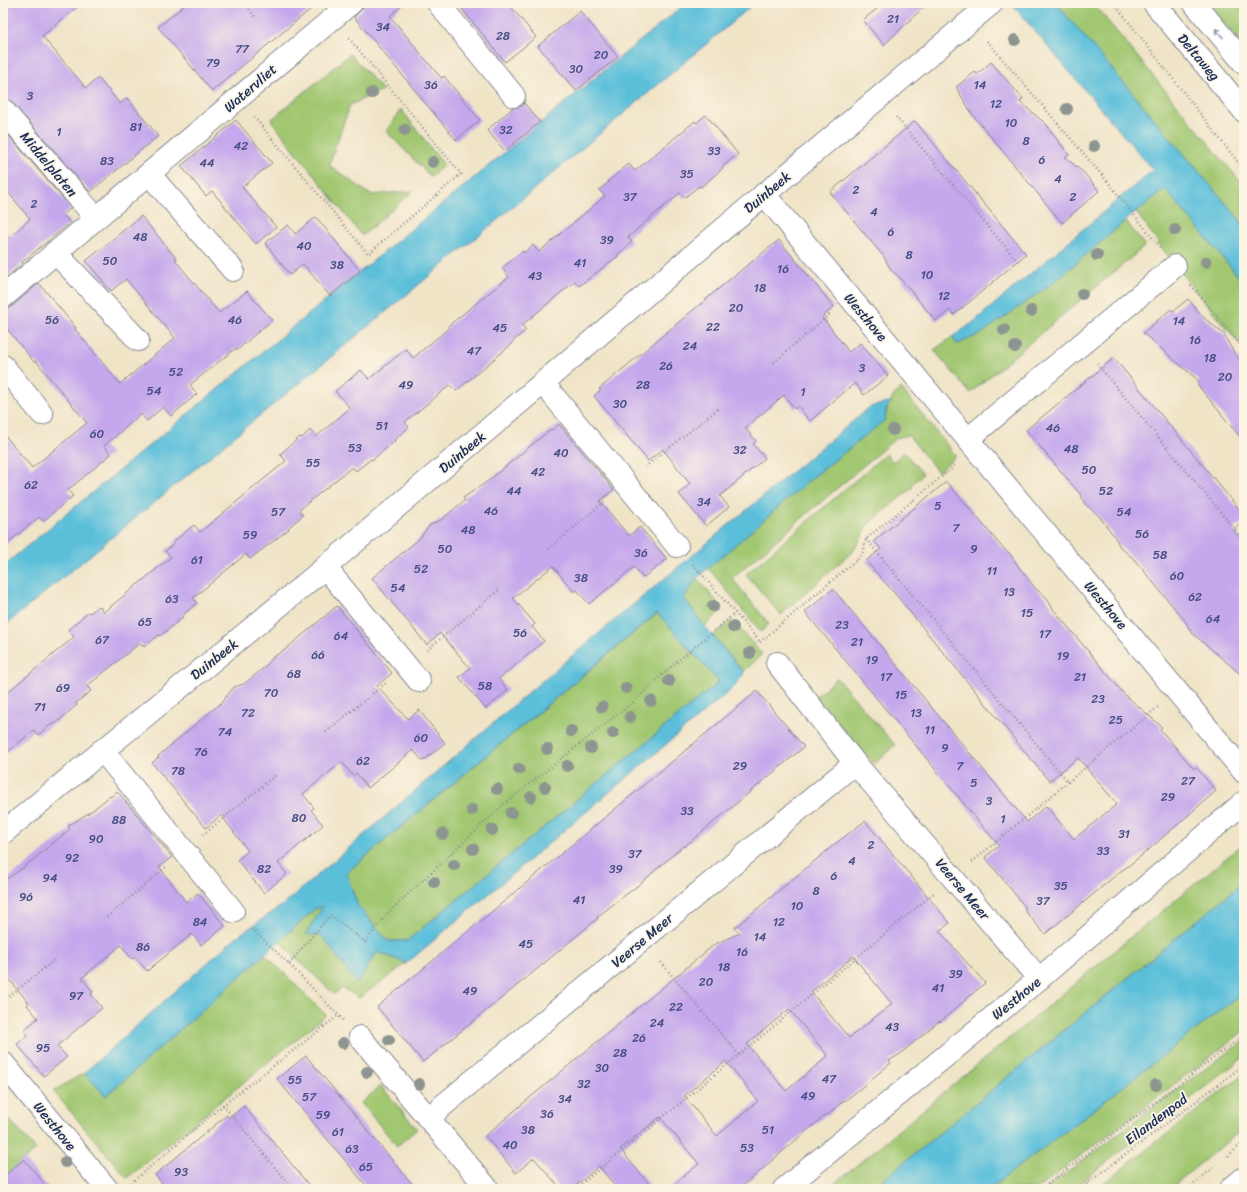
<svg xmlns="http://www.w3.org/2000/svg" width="1247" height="1192" font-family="Sriracha,sans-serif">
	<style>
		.green { fill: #a1c771; stroke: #5e7b68 }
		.water { fill: #5cbfda; stroke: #3c779c; fill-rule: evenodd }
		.building { fill: #c4a7ec; fill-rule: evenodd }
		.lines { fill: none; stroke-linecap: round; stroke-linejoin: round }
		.minor-casing { stroke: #868a92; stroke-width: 24 }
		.path { stroke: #868a92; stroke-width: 2.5; stroke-dasharray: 1 3; stroke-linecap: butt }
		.minor { stroke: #fff; stroke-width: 22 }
		.tree { fill: #8d9590 }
		.oneway { stroke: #8d97ae }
		.labels { text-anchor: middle; stroke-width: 3.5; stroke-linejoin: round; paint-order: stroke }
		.number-label { font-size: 12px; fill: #454d82 }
		.street-label { font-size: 14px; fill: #1b2f5e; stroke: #fcf5e5 }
	</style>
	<rect width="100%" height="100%" fill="#fcf5e5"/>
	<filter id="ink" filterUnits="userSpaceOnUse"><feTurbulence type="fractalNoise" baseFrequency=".025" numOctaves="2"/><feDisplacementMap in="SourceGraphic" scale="8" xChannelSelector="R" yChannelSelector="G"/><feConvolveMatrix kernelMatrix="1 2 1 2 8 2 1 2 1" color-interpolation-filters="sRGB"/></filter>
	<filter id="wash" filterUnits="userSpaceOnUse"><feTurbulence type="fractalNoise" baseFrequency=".012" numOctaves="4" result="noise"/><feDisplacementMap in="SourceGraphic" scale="16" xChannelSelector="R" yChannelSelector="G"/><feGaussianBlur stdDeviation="0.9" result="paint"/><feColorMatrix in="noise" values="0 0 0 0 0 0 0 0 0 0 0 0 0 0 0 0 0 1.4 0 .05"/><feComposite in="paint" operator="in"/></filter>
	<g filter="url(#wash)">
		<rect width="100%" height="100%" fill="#f0e4c7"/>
		<g class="green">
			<path d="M1056,3H1093L1244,186V225Z"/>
			<path d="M1207,3H1244V47Z"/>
			<path d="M350,54L383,90L350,105L329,165L371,195L413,191L362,236L271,120Z"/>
			<path d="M401,109L444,165L431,177L386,131Z"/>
			<path d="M1165,189L1244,283V349L1175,266L1136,212Z"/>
			<path d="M1125,220L1145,246L970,393L934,350L952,337L957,344L981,334Z"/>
			<path d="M901,388L956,456L938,472L908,435L896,438L732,578L769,624L761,632L708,568L812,478L885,420C886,407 891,397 901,388Z"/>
			<path d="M904,452L923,474L911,485L913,487L865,527V532L854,550L781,615L746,574L886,454L893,462Z"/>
			<path d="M697,578L723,609L705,627L684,598Z"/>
			<path d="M658,613L719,682L407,941H388L358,906L346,873Z"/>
			<path d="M732,620L762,654L744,672L713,636Z"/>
			<path d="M837,678L895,745L874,764L815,697Z"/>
			<path d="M1244,843V882L872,1189H828Z"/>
			<path d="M324,905L322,936L357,983L377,952L407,963L359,998L343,988L334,994L279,941L315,909Z"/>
			<path d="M265,954L326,1015L127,1178L53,1091L84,1073L106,1096Z"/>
			<path d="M1244,992V1031L1037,1189H989L1084,1117Z"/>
			<path d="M1244,1041V1057L1072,1189H1046L1166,1097Z"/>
			<path d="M1244,1074V1128L1169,1189H1096Z"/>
			<path d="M381,1086L417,1129L397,1146L361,1103Z"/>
			<path d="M3,1112L36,1150L3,1177V1151L6,1141L3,1140Z"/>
		</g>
		<g class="water">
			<path d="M686,3H755L495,222L3,627V566Z"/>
			<path d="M1011,3H1056L1244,225V283L1165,189L1136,212L1054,282L981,334L957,344L952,337L971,324L1153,170Z"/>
			<path d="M891,402L886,409L885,420L812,478L697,578L684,598L705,627L744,673L733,688L407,963L377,952L357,984L322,936L306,934L323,906L315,909L106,1096L84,1073L235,938L284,904L543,680L870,407ZM657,613L719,682L407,941H388L358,906L346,873Z"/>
			<path d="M1244,882V992L1084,1117L989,1189H872Z"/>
		</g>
		<g id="blocks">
			<g class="building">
				<path d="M3,3H82L42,36L86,88L98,78L120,104L127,98L158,136L90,192L12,102L7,98H3Z"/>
				<path d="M187,3H318L212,91L158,27Z"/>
				<path d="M363,3H405L390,16L441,78L444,76L480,120L456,140L354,17L363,8Z"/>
				<path d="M457,3H508L536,37L505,62Z"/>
				<path d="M884,3H928L884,45L863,20Z"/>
				<path d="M580,11L618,57L576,91L538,46Z"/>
				<path d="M991,62L1023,99L1020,102L1047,125L1052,133L1069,155L1065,157L1084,173L1099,191L1062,223L972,114L956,87L975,72L977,74Z"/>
				<path d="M524,103L540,122L505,151L487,130L513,108L522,106Z"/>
				<path d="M706,115L738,154L722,167L723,168L701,187L699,186L684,198L680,193L628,237L632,242L617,255L618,256L579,286L575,281L522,325L526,330L511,343L512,344L456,391L450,385L405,422L409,427L394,440L395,441L372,460L371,459L356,471L352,467L299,510L303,515L288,528L289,529L250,559L246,554L193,598L197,603L182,616L183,617L160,636L159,635L144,647L140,643L87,686L91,691L76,703L77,705L55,724L53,723L38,735L34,730L3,756V696L74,637L68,630L88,612L90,613L99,606L104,612L171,557L165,551L175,543L173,542L194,525L200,532L286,461L280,454L300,437L302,438L310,430L316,437L350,408L335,391L361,370L369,379L406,349L413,358L449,328L448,326L509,277L502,268L523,251L524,253L533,245L539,252L605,196L599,190L609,182L608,181L629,164L635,171L695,121L696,123Z"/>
				<path d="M236,120L272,163L242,187L276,227L256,244L212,191L206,196L181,166Z"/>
				<path d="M915,121L1026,254L954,315L950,310L936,321L899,277L891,270L884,257L830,192Z"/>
				<path d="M3,129L71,208L63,215L70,223L22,262L23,263L3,281V239L5,241L30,219L3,186Z"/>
				<path d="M141,216L177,259L175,260L219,313L247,291L272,320L237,350L236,348L190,385L197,394L171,416L163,407L147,421L141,414L104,446L111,454L68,490L73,496L43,521L39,517L3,547V433L32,468L87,423L36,361L34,362L3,324V309L11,307L39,283L76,328L75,329L120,384L175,338L126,279L111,291L86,261Z"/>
				<path d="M316,217L360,271L330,296L303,264L290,275L265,243L288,225L295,234Z"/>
				<path d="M779,240L834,307L822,317L849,352L860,343L888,376L864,395L855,383L810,421L798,406L795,409L784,395L745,428L756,441L753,444L765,458L720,496L729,507L706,526L679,494L690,484L663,449L648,461L594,396L601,390L599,389L729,280Z"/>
				<path d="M1188,299L1204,318L1225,335V337L1235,354L1244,365V442L1197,384L1200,382L1143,333L1171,309L1173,311Z"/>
				<path d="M1114,358L1244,515V521L1233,530L1244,543V677L1192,633L1185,621L1133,558L1120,547L1115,537L1098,515L1085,504L1080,494L1026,430Z"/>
				<path d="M559,424L614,490L600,501L629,536L640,527L667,559L643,578L634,567L589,604L577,590L574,592L553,566L513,598L535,624L532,627L544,641L499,679L508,690L486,709L459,677L470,668L440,633L427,645L372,578L419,539L430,525L441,520L465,500L463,498L488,481L551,429L552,430Z"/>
				<path d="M946,482L968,506L1000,545L1011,555L1018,566L1035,588L1046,597L1053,609L1124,694L1162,727L1160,729L1194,769L1196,767L1216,791L1146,852L1123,870H1122L1090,897L1045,934L1024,910L1026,908L985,857L999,846L805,612L833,589L1027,822L1046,806L1074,839L1117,804L1078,758L1049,781L896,595L866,561L881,549L874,541Z"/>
				<path d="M337,606L392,673L377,686L408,719L419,710L445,743L423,761L413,750L368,788L356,773L353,776L342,762L322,778L303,794L314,808L311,810L323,825L278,863L287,874L264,893L237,860L248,851L221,815L206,828L152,763L159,757L158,756L221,703L234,687L244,684L267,665L273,657L286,649Z"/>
				<path d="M757,691L804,747L684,847L683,846L641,883L597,917L598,918L530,975L423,1062L377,1007Z"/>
				<path d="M117,791L172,857L159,867L186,902L198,893L225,926L201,945L192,934L147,971L135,957L132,959L121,945L82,978L93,992L91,994L102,1008L57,1046L67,1057L44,1076L17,1044L28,1035L24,1030L38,1018L27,1005L29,1003L3,972V881L23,868L70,829L68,826L93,810L110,796L111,797Z"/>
				<path d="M865,821L950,923L939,931L985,983L940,1022L939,1021L900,1054L889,1061L891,1063L845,1101L844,1100L828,1115L827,1114L796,1140L739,1189H668L699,1164L660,1117L620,1149L653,1189H617L599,1166L572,1189H561L534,1158L516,1173L485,1136L520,1106L715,944L740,933L734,928L835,844ZM853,956L892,1004L849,1038L811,992ZM789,1009L828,1056L786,1091L747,1044ZM726,1061L758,1101L717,1136L684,1096Z"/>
				<path d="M306,1056L321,1074L416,1189H369L277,1079Z"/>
				<path d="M244,1106L312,1189H167L155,1175L227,1115L229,1118Z"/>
				<path d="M24,1159L49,1189H3V1177Z"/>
			</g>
		</g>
	</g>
	<g filter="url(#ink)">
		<use href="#blocks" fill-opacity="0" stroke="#868a92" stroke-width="1"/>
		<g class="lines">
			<g class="minor-casing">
				<g id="minor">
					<path d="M438,3L514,96"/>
					<path d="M1154,3L1244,111"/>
					<path d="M1194,3L1244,63"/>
					<path d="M3,110L96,218"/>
					<path d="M149,174L233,270"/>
					<path d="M764,194L1244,772"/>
					<path d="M55,252L138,340"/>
					<path d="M3,297L351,3"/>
					<path d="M3,366L42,414"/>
					<path d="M543,383L677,546"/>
					<path d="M968,439L1175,266"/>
					<path d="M325,567L419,681"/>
					<path d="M777,663L855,763L1039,979"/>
					<path d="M102,750L233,911"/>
					<path d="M3,833C111,743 221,655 328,565C550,378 769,188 992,3"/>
					<path d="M360,1037L488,1189"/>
					<path d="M3,1063L107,1189"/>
					<path d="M428,1118L855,763"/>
					<path d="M784,1189L1039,979L1244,802"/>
					<path d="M1231,1189L1244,1178"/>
				</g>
			</g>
			<g class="path">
				<path d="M244,3L256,18"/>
				<path d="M1114,3L1244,170"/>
				<path d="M987,41L1107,181L1160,247"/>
				<path d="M254,117L368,254L461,174L348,37"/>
				<path d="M896,117L1018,262"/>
				<path d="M1191,285L1244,349"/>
				<path d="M1097,364L1244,540"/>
				<path d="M771,365L831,313"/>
				<path d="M645,467L719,408"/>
				<path d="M866,539L1068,782L972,862"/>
				<path d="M549,549L606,500"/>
				<path d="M693,564L760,642"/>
				<path d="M760,642L860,557L864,550L866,539L956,465"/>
				<path d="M427,650L499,590"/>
				<path d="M326,732L387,682"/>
				<path d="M1068,782L1158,707"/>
				<path d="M203,835L277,774"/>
				<path d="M107,917L166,867"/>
				<path d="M252,929L289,964L343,1020"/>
				<path d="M289,964L330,915L365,942L386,915L504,804L632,703L673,665L735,613"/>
				<path d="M3,1001L56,959"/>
				<path d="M739,1055L934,893"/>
				<path d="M223,1105L293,1189"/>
				<path d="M1228,1156L1244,1142"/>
				<path d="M131,1183L223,1105L339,1015"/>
				<path d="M575,1189L739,1055L659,960"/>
				<path d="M1041,1189L1244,1035"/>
				<path d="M1080,1189L1244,1065"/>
				<path d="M1188,1189L1213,1168"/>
			</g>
			<use href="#minor" class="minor"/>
		</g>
		<g class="tree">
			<circle cx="1015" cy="40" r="6"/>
			<circle cx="372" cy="93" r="6"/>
			<circle cx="1067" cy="109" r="6"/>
			<circle cx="405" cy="130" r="6"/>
			<circle cx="1094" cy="146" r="6"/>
			<circle cx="433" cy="162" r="6"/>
			<circle cx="1175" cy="230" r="6"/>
			<circle cx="1097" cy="255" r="6"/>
			<circle cx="1206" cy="262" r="6"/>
			<circle cx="1082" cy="294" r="6"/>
			<circle cx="1031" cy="311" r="6"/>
			<circle cx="1004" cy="330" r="6"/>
			<circle cx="1015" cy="347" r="6"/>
			<circle cx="893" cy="430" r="6"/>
			<circle cx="713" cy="606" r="6"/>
			<circle cx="733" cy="627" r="6"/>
			<circle cx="750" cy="653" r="6"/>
			<circle cx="669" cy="681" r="6"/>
			<circle cx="626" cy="688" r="6"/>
			<circle cx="651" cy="701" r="6"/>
			<circle cx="602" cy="707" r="6"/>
			<circle cx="630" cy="717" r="6"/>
			<circle cx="571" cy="731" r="6"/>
			<circle cx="613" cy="733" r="6"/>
			<circle cx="591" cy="748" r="6"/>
			<circle cx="547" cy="749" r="6"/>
			<circle cx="567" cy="766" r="6"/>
			<circle cx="519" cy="769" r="6"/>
			<circle cx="545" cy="787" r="6"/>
			<circle cx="497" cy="789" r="6"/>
			<circle cx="531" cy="797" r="6"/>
			<circle cx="472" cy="810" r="6"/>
			<circle cx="511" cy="813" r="6"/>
			<circle cx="492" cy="830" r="6"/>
			<circle cx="443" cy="834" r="6"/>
			<circle cx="473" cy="849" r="6"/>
			<circle cx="454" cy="865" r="6"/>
			<circle cx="434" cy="882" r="6"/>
			<circle cx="389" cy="1040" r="6"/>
			<circle cx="343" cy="1043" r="6"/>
			<circle cx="367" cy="1072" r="6"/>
			<circle cx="419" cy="1084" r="6"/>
			<circle cx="1156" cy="1085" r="6"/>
			<circle cx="65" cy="1162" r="6"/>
		</g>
		<defs><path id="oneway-shaft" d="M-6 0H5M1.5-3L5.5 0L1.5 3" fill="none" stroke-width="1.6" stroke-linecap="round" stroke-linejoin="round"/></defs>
		<use class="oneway" href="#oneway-shaft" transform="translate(1219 33) rotate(-130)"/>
	</g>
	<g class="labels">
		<g class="number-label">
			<text x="893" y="23">21</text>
			<text x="383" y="31">34</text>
			<text x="503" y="40">28</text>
			<text x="242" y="53">77</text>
			<text x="601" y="59">20</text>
			<text x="213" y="67">79</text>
			<text x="576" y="73">30</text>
			<text x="431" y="89">36</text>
			<text x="980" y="89">14</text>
			<text x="30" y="100">3</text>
			<text x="996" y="108">12</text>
			<text x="1011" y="127">10</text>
			<text x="136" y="131">81</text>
			<text x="506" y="134">32</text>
			<text x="59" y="136">1</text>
			<text x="1026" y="145">8</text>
			<text x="241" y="150">42</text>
			<text x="714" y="155">33</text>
			<text x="1042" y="164">6</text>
			<text x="107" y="165">83</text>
			<text x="207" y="167">44</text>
			<text x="687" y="178">35</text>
			<text x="1058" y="183">4</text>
			<text x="856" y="194">2</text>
			<text x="630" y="201">37</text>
			<text x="1073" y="201">2</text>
			<text x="34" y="208">2</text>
			<text x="874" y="216">4</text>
			<text x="891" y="236">6</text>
			<text x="140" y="241">48</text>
			<text x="607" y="244">39</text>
			<text x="304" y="250">40</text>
			<text x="909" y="259">8</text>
			<text x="110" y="265">50</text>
			<text x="580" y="267">41</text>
			<text x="337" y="269">38</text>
			<text x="783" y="273">16</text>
			<text x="927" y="279">10</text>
			<text x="535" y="280">43</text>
			<text x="760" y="292">18</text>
			<text x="944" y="300">12</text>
			<text x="736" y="312">20</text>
			<text x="52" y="324">56</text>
			<text x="235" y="324">46</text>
			<text x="1179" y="325">14</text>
			<text x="713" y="331">22</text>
			<text x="500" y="332">45</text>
			<text x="1195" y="344">16</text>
			<text x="690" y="350">24</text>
			<text x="474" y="355">47</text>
			<text x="1210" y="362">18</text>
			<text x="666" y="370">26</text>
			<text x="862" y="372">3</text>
			<text x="176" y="376">52</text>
			<text x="1225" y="381">20</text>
			<text x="406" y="389">49</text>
			<text x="643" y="389">28</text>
			<text x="154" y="395">54</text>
			<text x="803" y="396">1</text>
			<text x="620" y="408">30</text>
			<text x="382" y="430">51</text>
			<text x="1053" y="432">46</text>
			<text x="97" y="438">60</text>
			<text x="355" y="452">53</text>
			<text x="1071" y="453">48</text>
			<text x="740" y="454">32</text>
			<text x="561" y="457">40</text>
			<text x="313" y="467">55</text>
			<text x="1089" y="474">50</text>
			<text x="538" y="476">42</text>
			<text x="31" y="489">62</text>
			<text x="514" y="495">44</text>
			<text x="1106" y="495">52</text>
			<text x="704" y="506">34</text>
			<text x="938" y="510">5</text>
			<text x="491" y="515">46</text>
			<text x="278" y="516">57</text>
			<text x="1124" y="516">54</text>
			<text x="956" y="532">7</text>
			<text x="468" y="534">48</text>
			<text x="1142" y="538">56</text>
			<text x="250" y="539">59</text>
			<text x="445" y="553">50</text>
			<text x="974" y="553">9</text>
			<text x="641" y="557">36</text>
			<text x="1160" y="559">58</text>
			<text x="197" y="564">61</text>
			<text x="421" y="573">52</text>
			<text x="992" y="575">11</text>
			<text x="1177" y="580">60</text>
			<text x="581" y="582">38</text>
			<text x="398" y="592">54</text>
			<text x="1009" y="596">13</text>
			<text x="1195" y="601">62</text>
			<text x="172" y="603">63</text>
			<text x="1027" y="617">15</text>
			<text x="1213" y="623">64</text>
			<text x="145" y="626">65</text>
			<text x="842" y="629">23</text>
			<text x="520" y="637">56</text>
			<text x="1045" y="638">17</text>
			<text x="341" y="640">64</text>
			<text x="102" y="644">67</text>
			<text x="857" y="646">21</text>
			<text x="318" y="659">66</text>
			<text x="1063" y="660">19</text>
			<text x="872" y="664">19</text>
			<text x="294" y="678">68</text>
			<text x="886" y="681">17</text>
			<text x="1080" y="681">21</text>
			<text x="485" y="690">58</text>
			<text x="63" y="692">69</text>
			<text x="271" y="697">70</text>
			<text x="901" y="699">15</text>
			<text x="1098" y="703">23</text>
			<text x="40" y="711">71</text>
			<text x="248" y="717">72</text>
			<text x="916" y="717">13</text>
			<text x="1116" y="724">25</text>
			<text x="930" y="734">11</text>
			<text x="225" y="736">74</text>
			<text x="421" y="742">60</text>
			<text x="945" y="752">9</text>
			<text x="201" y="756">76</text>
			<text x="363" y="765">62</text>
			<text x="740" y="770">29</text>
			<text x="960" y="770">7</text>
			<text x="178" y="775">78</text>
			<text x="1188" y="785">27</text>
			<text x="974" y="787">5</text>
			<text x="1168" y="801">29</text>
			<text x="989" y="805">3</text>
			<text x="687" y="815">33</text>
			<text x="299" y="822">80</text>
			<text x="1003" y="823">1</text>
			<text x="119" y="824">88</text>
			<text x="1124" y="838">31</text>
			<text x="96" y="843">90</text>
			<text x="871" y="849">2</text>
			<text x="1103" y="855">33</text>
			<text x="635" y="858">37</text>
			<text x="72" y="862">92</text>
			<text x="852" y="865">4</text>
			<text x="264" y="873">82</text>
			<text x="616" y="873">39</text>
			<text x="834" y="880">6</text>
			<text x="50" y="882">94</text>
			<text x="1061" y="890">35</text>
			<text x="816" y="895">8</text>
			<text x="26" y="901">96</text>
			<text x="579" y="904">41</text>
			<text x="1043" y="905">37</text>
			<text x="797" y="910">10</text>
			<text x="200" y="926">84</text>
			<text x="779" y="926">12</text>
			<text x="760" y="941">14</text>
			<text x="526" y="948">45</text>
			<text x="143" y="951">86</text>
			<text x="742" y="956">16</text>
			<text x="724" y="971">18</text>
			<text x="956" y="978">39</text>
			<text x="706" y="986">20</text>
			<text x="938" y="992">41</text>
			<text x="470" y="995">49</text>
			<text x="76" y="1000">97</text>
			<text x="676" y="1011">22</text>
			<text x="657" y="1027">24</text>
			<text x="892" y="1031">43</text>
			<text x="639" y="1042">26</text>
			<text x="43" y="1052">95</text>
			<text x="620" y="1057">28</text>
			<text x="602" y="1072">30</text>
			<text x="829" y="1083">47</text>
			<text x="295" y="1084">55</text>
			<text x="584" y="1088">32</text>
			<text x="808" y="1100">49</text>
			<text x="309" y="1101">57</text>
			<text x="565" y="1103">34</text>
			<text x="547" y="1118">36</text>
			<text x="323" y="1119">59</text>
			<text x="528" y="1134">38</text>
			<text x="768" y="1134">51</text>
			<text x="338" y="1136">61</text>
			<text x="510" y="1149">40</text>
			<text x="747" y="1152">53</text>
			<text x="352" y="1153">63</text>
			<text x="366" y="1171">65</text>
			<text x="181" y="1176">93</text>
		</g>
		<g class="street-label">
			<text transform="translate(1199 57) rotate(50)" y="5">Deltaweg</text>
			<text transform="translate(250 88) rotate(-41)" y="5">Watervliet</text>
			<text transform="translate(49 164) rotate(50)" y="5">Middelplaten</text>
			<text transform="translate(767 192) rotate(-40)" y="5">Duinbeek</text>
			<text transform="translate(866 317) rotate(50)" y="5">Westhove</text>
			<text transform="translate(462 452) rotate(-40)" y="5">Duinbeek</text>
			<text transform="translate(1106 605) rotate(50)" y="5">Westhove</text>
			<text transform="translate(214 659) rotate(-39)" y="5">Duinbeek</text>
			<text transform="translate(963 889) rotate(50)" y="5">Veerse Meer</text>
			<text transform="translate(642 940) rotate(-40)" y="5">Veerse Meer</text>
			<text transform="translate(1016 998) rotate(-39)" y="5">Westhove</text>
			<text transform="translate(1156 1119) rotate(-37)" y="5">Eilandenpad</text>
			<text transform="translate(55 1126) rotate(51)" y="5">Westhove</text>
		</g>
	</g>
	<rect width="1247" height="1192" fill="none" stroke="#fcf5e5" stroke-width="16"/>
</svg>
